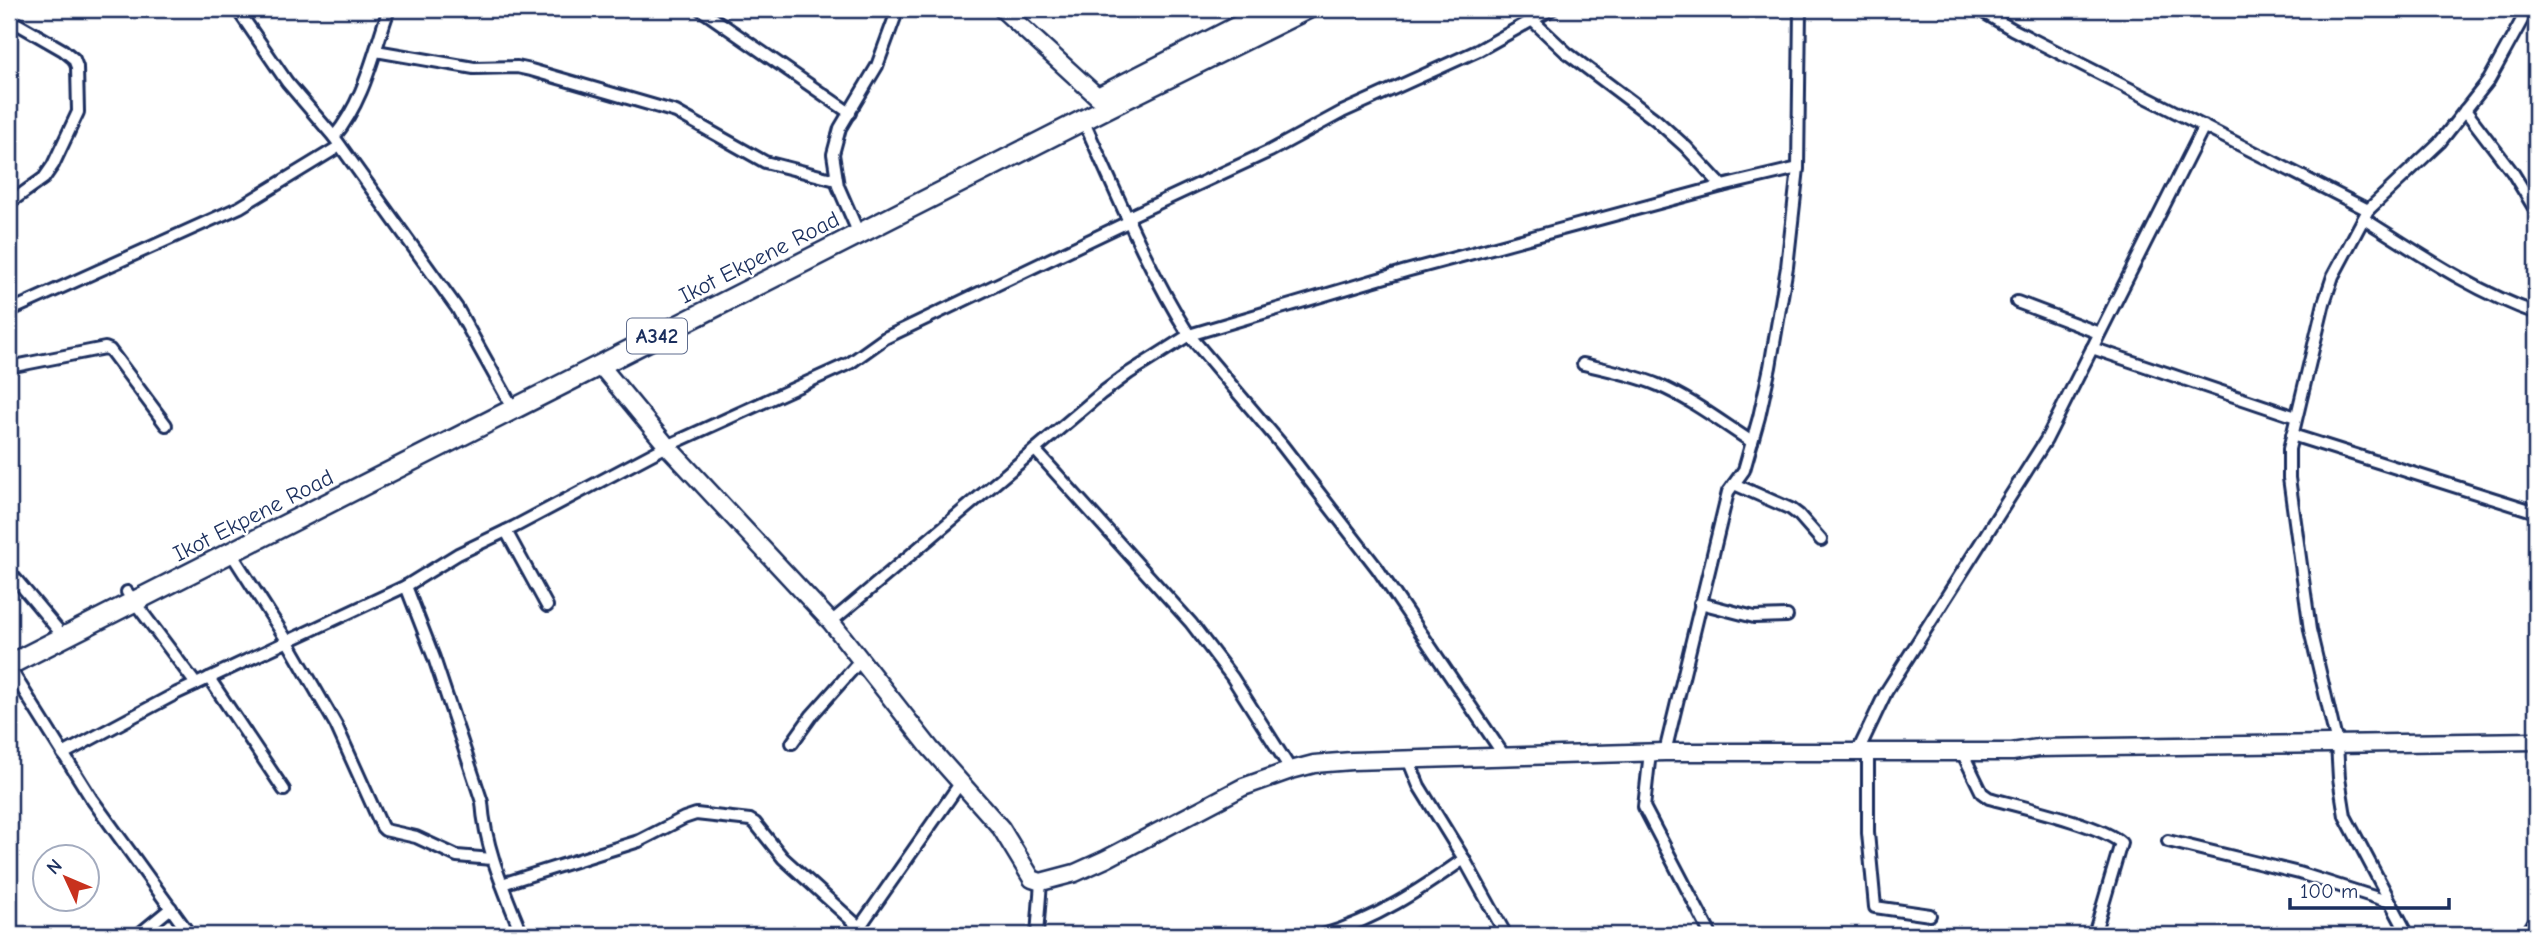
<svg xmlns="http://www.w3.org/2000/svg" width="2545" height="944" font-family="'Comic Neue',sans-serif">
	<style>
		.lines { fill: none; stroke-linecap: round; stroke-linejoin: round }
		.street-casing { stroke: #1b2f5e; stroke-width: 16 }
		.secondary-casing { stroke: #1b2f5e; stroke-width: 21 }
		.highway-casing { stroke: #1b2f5e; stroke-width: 24 }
		.street { stroke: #fff; stroke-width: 10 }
		.secondary { stroke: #fff; stroke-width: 16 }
		.highway { stroke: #fff; stroke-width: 19 }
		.labels { text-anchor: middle; stroke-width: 5; stroke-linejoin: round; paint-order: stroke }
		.shield { fill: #fff; stroke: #5f6d8e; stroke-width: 2 }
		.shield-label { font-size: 21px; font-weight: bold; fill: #1b2f5e }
		.street-label { font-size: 23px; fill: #1b2f5e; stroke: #fff }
	</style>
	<rect width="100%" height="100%" fill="#fff"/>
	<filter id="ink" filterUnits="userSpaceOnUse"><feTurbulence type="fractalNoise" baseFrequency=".0143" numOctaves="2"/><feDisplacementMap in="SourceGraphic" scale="14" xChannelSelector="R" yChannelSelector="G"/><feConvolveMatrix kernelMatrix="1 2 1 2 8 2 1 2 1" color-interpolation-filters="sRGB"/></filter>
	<g filter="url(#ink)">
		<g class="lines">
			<g class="street-casing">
				<g id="street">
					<path d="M237,9L287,82L334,137L457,308L514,410"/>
					<path d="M700,9L850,113"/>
					<path d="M1978,9L2012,29L2368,210"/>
					<path d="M9,19L63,50L74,59L77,67L78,112L53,165L44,178L9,203"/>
					<path d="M1532,20L1567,53L1656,120L1686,147L1722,186"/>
					<path d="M376,51L474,68L517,67L531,70L676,112L765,162L836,180"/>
					<path d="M2465,110L2513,173L2536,211"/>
					<path d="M1083,120C1115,190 1148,270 1189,335L1282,445L1377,568L1505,757"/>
					<path d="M334,137C365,99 373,54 389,9"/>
					<path d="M1128,217L1270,151L1342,112L1479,50L1552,9"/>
					<path d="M2364,219C2420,254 2473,291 2536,313"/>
					<path d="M859,234L838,186L833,154L840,128L877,66L898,9"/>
					<path d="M2017,302L2099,333"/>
					<path d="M9,311L240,207L340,146"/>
					<path d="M2092,348L2296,417"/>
					<path d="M1583,364C1608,370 1634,375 1658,385C1691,399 1721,422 1752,442"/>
					<path d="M9,367L105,348L110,350L166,425"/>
					<path d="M2292,435L2536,512"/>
					<path d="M1036,451L1191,623L1232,677L1291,770"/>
					<path d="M1734,484L1791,509L1799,515L1821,540"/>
					<path d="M506,531L547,606"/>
					<path d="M231,553L288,642L336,725L382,827L385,830L416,837L457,856L492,859"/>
					<path d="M9,571L64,637"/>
					<path d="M406,586L434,658L482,802C485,849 505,892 522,935"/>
					<path d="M127,592L196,684"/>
					<path d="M1700,603L1754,617L1787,616"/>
					<path d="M831,622L1102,393L1129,373L1189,335L1406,271L1722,186L1798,168"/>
					<path d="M9,667L91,798L190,935"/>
					<path d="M209,678L284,790"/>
					<path d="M792,743L812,715L861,660"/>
					<path d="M1858,751L1886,692L2046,440L2204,126"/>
					<path d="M1650,752L1644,807L1711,935"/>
					<path d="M1665,752L1728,492L1744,470L1759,417L1770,367L1787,267L1798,168L1800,9"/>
					<path d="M1868,752V833L1875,907L1930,915"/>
					<path d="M1962,752L1982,793L1989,798C2018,806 2102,825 2121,843L2094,935"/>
					<path d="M63,754L177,693L406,586L458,554L514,527L667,446L850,363L885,338L1130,221"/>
					<path d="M1408,759L1419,786L1464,859L1506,935"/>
					<path d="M2168,841L2299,873L2390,902"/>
					<path d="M502,884L639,841L684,818L696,814L750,820L755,823L783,858L868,935"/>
					<path d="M138,935L171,908"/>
					<path d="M854,935L961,782"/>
					<path d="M1037,935L1041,882"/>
					<path d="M1323,935C1375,920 1420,890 1464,859"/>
					<path d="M2408,935L2345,816L2339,778L2337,744L2310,630L2289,478V449L2324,303L2333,276L2368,210L2440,142L2489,80L2528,9"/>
					<path d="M2526,935L2536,919"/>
				</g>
			</g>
			<g class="secondary-casing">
				<g id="secondary">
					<path d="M1002,9L1098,97"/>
					<path d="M600,365L667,446L831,622L930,748L1001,828L1032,879L1041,882L1075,873L1106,859L1243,787L1291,770L1314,764L1352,761L1665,752H2012L2038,748L2536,741"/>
				</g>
			</g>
			<g class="highway-casing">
				<g id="highway">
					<path d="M1101,96L1272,9"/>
					<path d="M9,665L1109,107L1307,9"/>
				</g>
			</g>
			<use href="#street" class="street"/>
			<use href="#secondary" class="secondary"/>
			<use href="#highway" class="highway"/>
		</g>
	</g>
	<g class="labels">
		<rect class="shield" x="627" y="318.5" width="60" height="35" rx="5"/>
		<g class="shield-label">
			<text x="657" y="343">A342</text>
		</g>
		<g class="street-label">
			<text transform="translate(759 257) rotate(-27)" y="8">Ikot Ekpene Road</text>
			<text transform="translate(253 515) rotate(-27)" y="8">Ikot Ekpene Road</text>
		</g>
	</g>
	<rect width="2545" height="944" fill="none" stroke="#fff" stroke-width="35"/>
	<rect x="18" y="18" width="2510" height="909" fill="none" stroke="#1b2f5e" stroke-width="2.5" filter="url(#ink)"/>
	<g transform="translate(66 878) rotate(314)"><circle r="33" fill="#ffffff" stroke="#a4acbf" stroke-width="2"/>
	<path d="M0-5L12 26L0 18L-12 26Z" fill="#c8321e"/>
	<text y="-10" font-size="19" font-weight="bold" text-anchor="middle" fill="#1b2f5e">N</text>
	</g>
	<path d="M2290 898v10h159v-10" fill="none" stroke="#1b2f5e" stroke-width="3.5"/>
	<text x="2300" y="898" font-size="21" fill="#1b2f5e" stroke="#ffffff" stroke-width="5" paint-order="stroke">100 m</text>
</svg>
